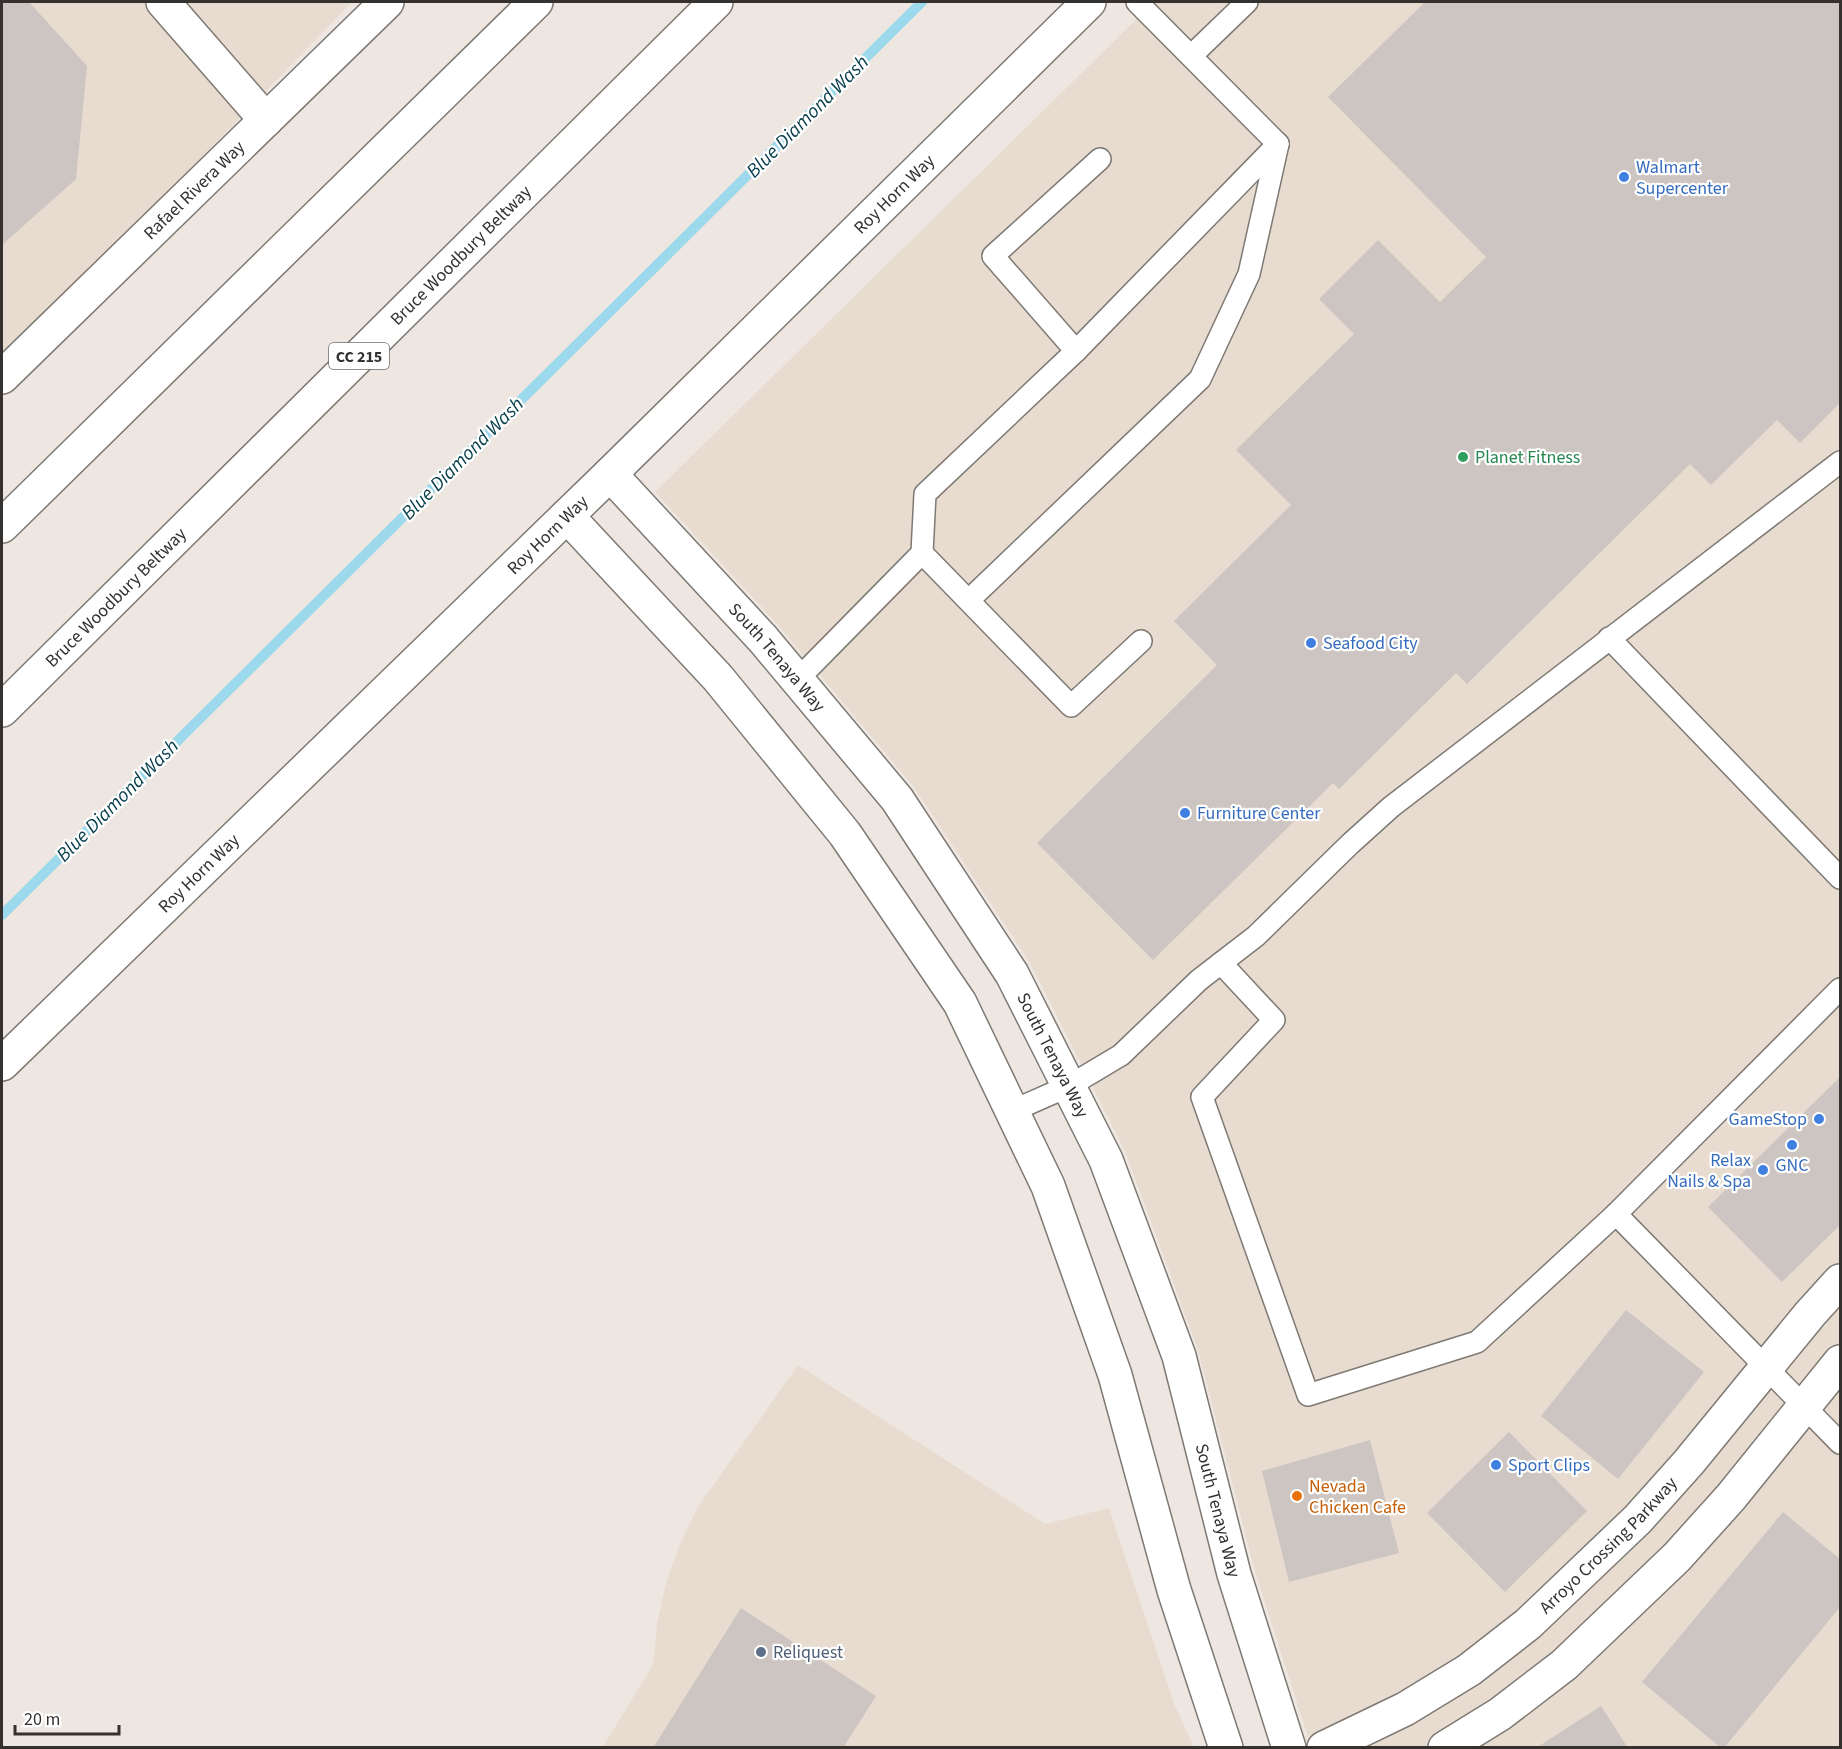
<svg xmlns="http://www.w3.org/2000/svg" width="1842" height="1749" font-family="'Source Sans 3',sans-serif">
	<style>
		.built { fill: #e8dcd0 }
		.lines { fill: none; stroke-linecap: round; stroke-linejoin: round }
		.stream { stroke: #9dd9ec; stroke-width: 10 }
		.building { fill: #cdc5c1 }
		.service-casing { stroke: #7e7973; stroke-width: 24 }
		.minor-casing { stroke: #7e7973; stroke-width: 36 }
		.tertiary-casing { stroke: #7e7973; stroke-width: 36 }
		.primary-casing { stroke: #7e7973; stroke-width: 36 }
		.motorway-casing { stroke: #7e7973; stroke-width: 36 }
		.service { stroke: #fff; stroke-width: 21 }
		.minor { stroke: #fff; stroke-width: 33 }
		.tertiary { stroke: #fff; stroke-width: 33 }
		.primary { stroke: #fff; stroke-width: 33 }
		.motorway { stroke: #fff; stroke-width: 33 }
		.shop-dot { fill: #3f7fe0; stroke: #fff; stroke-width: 2 }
		.leisure-dot { fill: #2e9e5b; stroke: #fff; stroke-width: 2 }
		.food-dot { fill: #e8710a; stroke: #fff; stroke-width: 2 }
		.service-dot { fill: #5c6f8a; stroke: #fff; stroke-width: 2 }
		.labels { text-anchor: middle; stroke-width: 4.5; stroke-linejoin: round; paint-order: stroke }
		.shield { fill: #fff; stroke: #716f6d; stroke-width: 1.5 }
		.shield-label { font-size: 16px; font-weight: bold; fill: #34312f }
		.shop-label { font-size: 18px; fill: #366cbe; stroke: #fff; text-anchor: start }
		.street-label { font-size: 18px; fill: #34312f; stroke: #fff }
		.leisure-label { font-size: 18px; fill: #27864d; stroke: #fff; text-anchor: start }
		.food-label { font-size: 18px; fill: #c56008; stroke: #fff; text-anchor: start }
		.service-label { font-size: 18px; fill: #4e5e75; stroke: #fff; text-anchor: start }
		.water-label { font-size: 20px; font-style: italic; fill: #0a404e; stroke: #fff }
	</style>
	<rect width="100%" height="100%" fill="#eee7e1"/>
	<g class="built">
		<path d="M2,2H352L2,364Z"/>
		<path d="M1154,2H1840V1747H1311L1254,1568L1198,1350L1125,1151L1030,963L913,786L778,625L655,492Z"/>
		<path d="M798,1365L1045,1524L1109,1508L1175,1706L1194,1747L602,1748L653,1665L657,1624L666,1583L680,1544L698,1507Z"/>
	</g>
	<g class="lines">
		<path class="stream" d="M2,915L922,2"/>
	</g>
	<g class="building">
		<path d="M2,2H29L87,66L76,179L2,245Z"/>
		<path d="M1425,2H1840V403L1800,443L1777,420L1711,485L1690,464L1467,684L1456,673L1339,789L1333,783L1153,960L1037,843L1217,665L1174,621L1291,505L1236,450L1354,334L1319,299L1378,240L1440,302L1486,257L1328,97Z"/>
		<path d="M1840,1077V1225L1782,1282L1708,1207Z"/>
		<path d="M1626,1310L1704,1372L1618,1479L1541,1416Z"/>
		<path d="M1509,1432L1587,1511L1505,1592L1427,1513Z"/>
		<path d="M1370,1440L1399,1553L1289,1582L1262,1471Z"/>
		<path d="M1783,1512L1840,1559V1607L1724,1748H1721L1642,1682Z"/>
		<path d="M741,1608L876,1696L843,1748H653Z"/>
		<path d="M1601,1706L1628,1748H1536Z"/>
	</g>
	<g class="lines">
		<g class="service-casing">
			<g id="service">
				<path d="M1137,2L1278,144"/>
				<path d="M1191,56L1247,2"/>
				<path d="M1076,351L993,256L1100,159"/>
				<path d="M922,553L1071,706L1141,641"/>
				<path d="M969,600L1200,379L1249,274L1278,144"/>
				<path d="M1609,638L1840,878"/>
				<path d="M797,680L922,553L925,494L1076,351L1278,144"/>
				<path d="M1221,963L1274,1020L1202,1097L1308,1395L1477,1342L1616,1214L1840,1443"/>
				<path d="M1012,1111L1069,1086L1121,1055L1199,980L1256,936L1350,844L1391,807L1840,462"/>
				<path d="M1616,1214L1840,989"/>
			</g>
		</g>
		<g class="minor-casing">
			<g id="minor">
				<path id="s1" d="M1324,1748L1405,1709L1469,1670L1528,1624L1638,1519L1689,1462L1810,1314L1840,1281"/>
				<path d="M1445,1748L1500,1714L1564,1665L1677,1557L1731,1497L1840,1362"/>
			</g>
		</g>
		<g class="tertiary-casing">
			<g id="tertiary">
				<path d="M163,2L266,120"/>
				<path id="s2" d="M610,474L763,639L897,799L1012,974L1106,1160L1179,1356L1234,1574L1289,1748"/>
				<path d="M567,516L718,678L845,834L960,1003L1048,1186L1115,1375L1174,1590L1226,1748"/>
			</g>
		</g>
		<g class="primary-casing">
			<g id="primary">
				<path id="s3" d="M2,377L387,2"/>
				<path id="s4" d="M2,1064L610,474L1089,2"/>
			</g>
		</g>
		<g class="motorway-casing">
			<g id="motorway">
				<path d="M2,526L536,2"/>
				<path id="s5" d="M2,710L716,2"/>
			</g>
		</g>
		<use href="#service" class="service"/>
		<use href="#minor" class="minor"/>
		<use href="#tertiary" class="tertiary"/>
		<use href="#primary" class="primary"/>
		<use href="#motorway" class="motorway"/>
	</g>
	<g class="shop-dot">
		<circle cx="1624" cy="177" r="6"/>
		<circle cx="1311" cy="643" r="6"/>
		<circle cx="1185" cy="813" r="6"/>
		<circle cx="1819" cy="1119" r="6"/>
		<circle cx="1792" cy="1145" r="6"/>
		<circle cx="1763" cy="1170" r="6"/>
		<circle cx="1496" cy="1465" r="6"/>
	</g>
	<circle class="leisure-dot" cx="1463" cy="457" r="6"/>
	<circle class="food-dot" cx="1297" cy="1496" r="6"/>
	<circle class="service-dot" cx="761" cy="1652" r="6"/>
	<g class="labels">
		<rect class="shield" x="329" y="343" width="60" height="26" rx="4.5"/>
		<g class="shield-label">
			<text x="359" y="362">CC 215</text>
		</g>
		<g class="shop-label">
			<text x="1636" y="173">Walmart<tspan x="1636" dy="21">Supercenter</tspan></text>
			<text x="1323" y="649">Seafood City</text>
			<text x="1197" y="819">Furniture Center</text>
			<text x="1807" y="1125" text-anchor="end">GameStop</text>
			<text x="1751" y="1166" text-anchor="end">Relax<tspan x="1751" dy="21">Nails &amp; Spa</tspan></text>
			<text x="1792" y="1171" text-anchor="middle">GNC</text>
			<text x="1508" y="1471">Sport Clips</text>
		</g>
		<g class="street-label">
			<text dy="6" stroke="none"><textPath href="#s3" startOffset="268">Rafael Rivera Way</textPath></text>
			<text dy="6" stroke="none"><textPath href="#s4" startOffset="1246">Roy Horn Way</textPath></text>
			<text dy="6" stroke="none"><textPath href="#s5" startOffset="646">Bruce Woodbury Beltway</textPath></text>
			<text dy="6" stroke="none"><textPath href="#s4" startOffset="760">Roy Horn Way</textPath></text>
			<text dy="6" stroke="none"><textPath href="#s5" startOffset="160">Bruce Woodbury Beltway</textPath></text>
			<text dy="6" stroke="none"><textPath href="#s2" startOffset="248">South Tenaya Way</textPath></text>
			<text dy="6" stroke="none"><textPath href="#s4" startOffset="274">Roy Horn Way</textPath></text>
			<text dy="6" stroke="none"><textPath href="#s2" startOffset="734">South Tenaya Way</textPath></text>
			<text dy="6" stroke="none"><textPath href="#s2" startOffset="1220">South Tenaya Way</textPath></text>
			<text dy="6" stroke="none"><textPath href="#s1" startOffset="352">Arroyo Crossing Parkway</textPath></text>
		</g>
		<g class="leisure-label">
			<text x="1475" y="463">Planet Fitness</text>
		</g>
		<g class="food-label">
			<text x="1309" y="1492">Nevada<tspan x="1309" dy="21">Chicken Cafe</tspan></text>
		</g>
		<g class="service-label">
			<text x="773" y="1658">Reliquest</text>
		</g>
		<g class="water-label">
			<text transform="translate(807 116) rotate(-45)" y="7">Blue Diamond Wash</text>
			<text transform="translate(462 458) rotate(-45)" y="7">Blue Diamond Wash</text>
			<text transform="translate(117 800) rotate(-45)" y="7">Blue Diamond Wash</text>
		</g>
	</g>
	<rect width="1842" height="1749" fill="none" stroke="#34312f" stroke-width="6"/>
	<path d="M15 1725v9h104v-9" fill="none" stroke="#34312f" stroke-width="3"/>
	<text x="24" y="1725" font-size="18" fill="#34312f" stroke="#ffffff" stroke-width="4.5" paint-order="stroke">20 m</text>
</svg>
